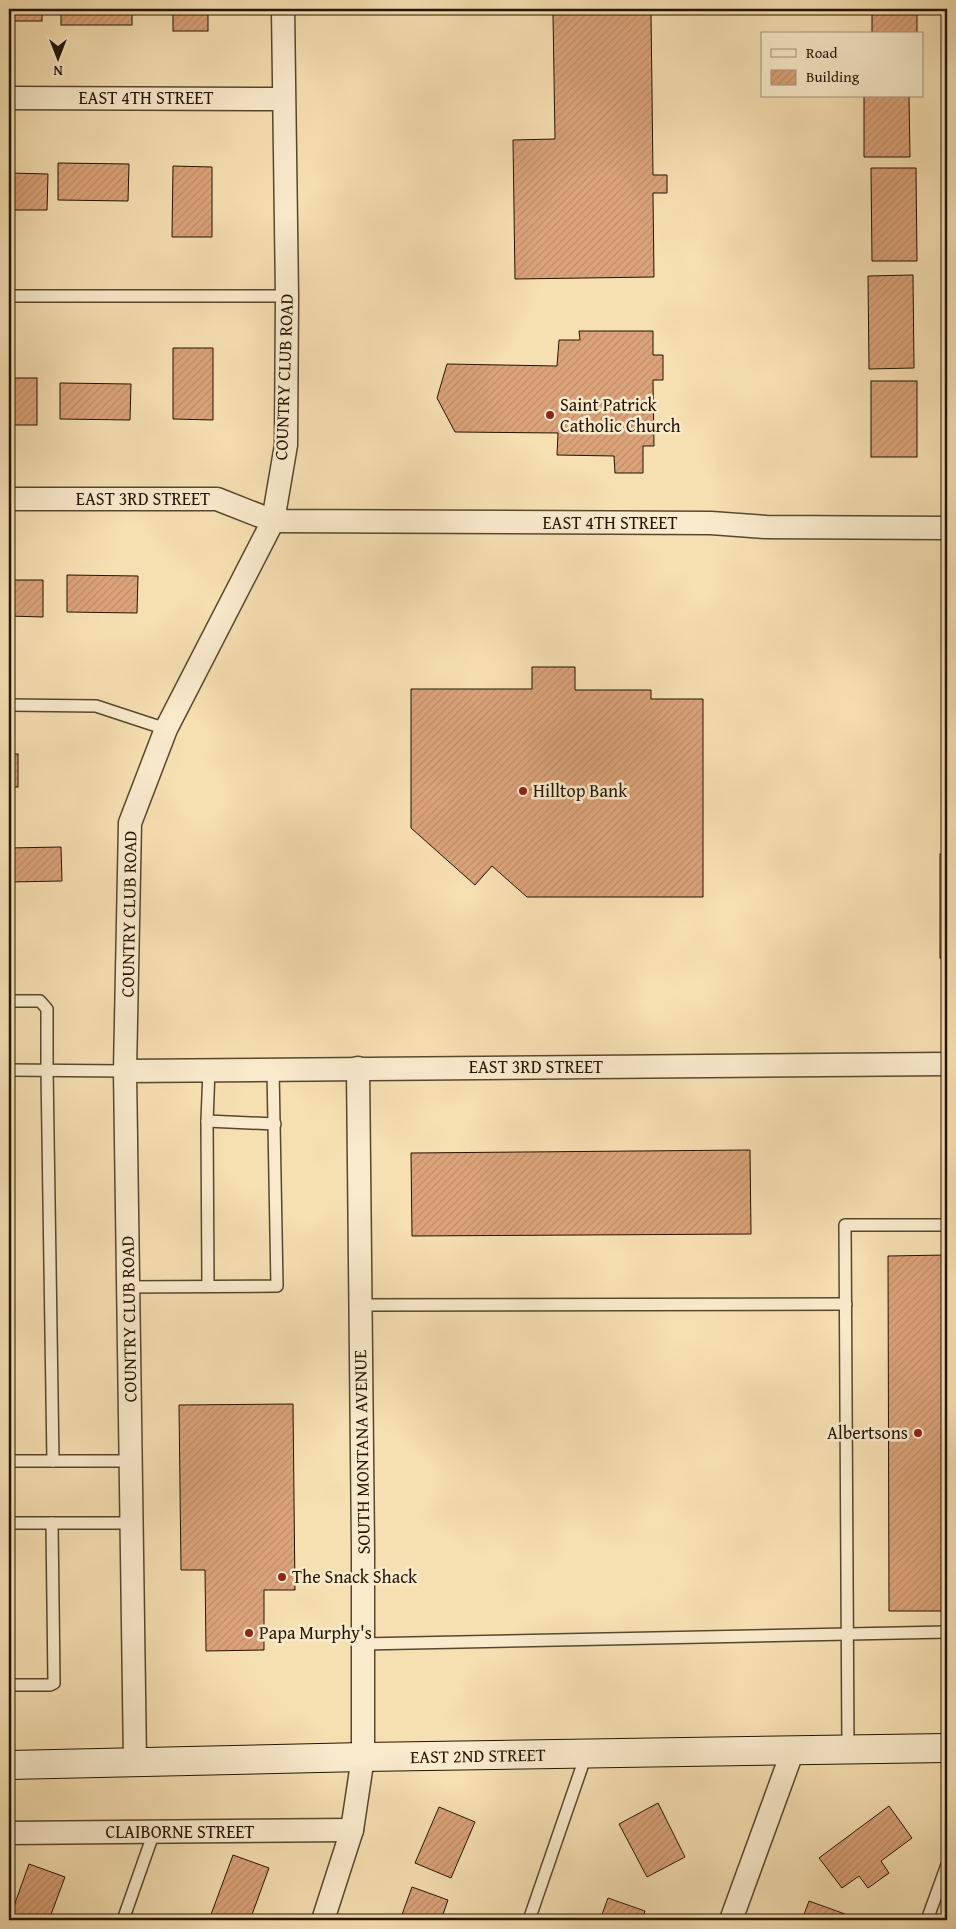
<svg xmlns="http://www.w3.org/2000/svg" width="956" height="1929" font-family="'Gentium Book Plus',serif">
	<style>
		.building { fill: url(#building-hatch); stroke: #221402 }
		.lines { fill: none; stroke-linecap: round; stroke-linejoin: round }
		.lane-casing { stroke: #57472e; stroke-width: 14 }
		.street-casing { stroke: #57472e; stroke-width: 25 }
		.secondary-casing { stroke: #221402; stroke-width: 30 }
		.lane { stroke: #f9eacc; stroke-width: 11 }
		.street { stroke: #f9eacc; stroke-width: 22 }
		.secondary { stroke: #f9eacc; stroke-width: 28 }
		.poi-dot { fill: #8f2418; stroke: #f9eacc; stroke-width: 2 }
		.labels { text-anchor: middle; stroke-width: 5; stroke-linejoin: round; paint-order: stroke }
		.street-label { font-size: 18px; fill: #221402; stroke: #f9eacc }
		.poi-label { font-size: 18px; fill: #221402; stroke: #f9eacc; text-anchor: start }
	</style>
	<defs>
		<pattern id="building-hatch" width="6" height="6" patternUnits="userSpaceOnUse" patternTransform="scale(1.25)"><rect width="6" height="6" fill="#dba37a"/><path d="M-1 1l2-2M0 6l6-6M5 7l2-2" fill="none" stroke="#bc8b68"/></pattern>
	</defs>
	<rect width="100%" height="100%" fill="#f6dfb1"/>
	<filter id="stains"><feTurbulence type="fractalNoise" baseFrequency=".004" numOctaves="4"/><feColorMatrix values="0 0 0 0 .2 0 0 0 0 .09 0 0 0 0 .02 0 0 0 .5 -.17"/></filter>
	<radialGradient id="worn" r=".72"><stop offset=".6" stop-color="#630" stop-opacity="0"/><stop offset="1" stop-color="#630" stop-opacity=".3"/></radialGradient>
	<g class="building">
		<rect x="9" y="9" width="33" height="12"/>
		<rect x="61" y="9" width="71" height="16"/>
		<rect x="173" y="9" width="35" height="22"/>
		<rect x="872" y="9" width="45" height="25"/>
		<path d="M651,13L653,175H667V193H653L654,277L515,279L513,140L555,139L553,14Z"/>
		<path d="M864,96H909L910,157H864Z"/>
		<path d="M58,163L129,164L128,201L58,200Z"/>
		<path d="M173,166L212,167V237H172Z"/>
		<path d="M871,168H916L917,261H872Z"/>
		<path d="M9,173L48,174L47,210H9Z"/>
		<path d="M913,275L914,368L869,369L868,276Z"/>
		<path d="M579,331H653V355H663V380H653L654,446H643V473H615L614,456L557,455L558,433L455,432L437,398L447,364L557,366L559,340H580Z"/>
		<path d="M173,348H213V420L173,419Z"/>
		<rect x="9" y="378" width="28" height="47"/>
		<rect x="871" y="381" width="46" height="76"/>
		<path d="M60,383L131,384L130,420L60,419Z"/>
		<path d="M67,575L138,576L137,613L67,612Z"/>
		<path d="M9,580H43V617L9,616Z"/>
		<path d="M532,667H575V690H651V699H703V897H527L492,866L475,885L411,828V689H532Z"/>
		<rect x="9" y="754" width="9" height="33"/>
		<path d="M61,847L62,881L9,882V848Z"/>
		<rect x="940" y="854" width="7" height="104"/>
		<path d="M750,1150L751,1234L412,1236L411,1153Z"/>
		<path d="M947,1255V1611H889L888,1256Z"/>
		<path d="M293,1404L295,1590H264V1650L206,1651L205,1570H181L179,1405Z"/>
		<path d="M658,1803L685,1857L647,1877L619,1824Z"/>
		<path d="M889,1806L912,1838L881,1861L889,1873L868,1888L859,1876L842,1888L819,1858Z"/>
		<path d="M439,1807L475,1822L451,1878L415,1863Z"/>
		<path d="M233,1855L269,1868L250,1920H209Z"/>
		<path d="M29,1864L65,1877L49,1920H9Z"/>
		<path d="M412,1887L448,1900L441,1920H400Z"/>
		<path d="M608,1898L645,1911L642,1920H600Z"/>
		<path d="M809,1901L845,1914L843,1920H802Z"/>
	</g>
	<g class="lines">
		<g class="lane-casing">
			<g id="lane">
				<path d="M9,296H287"/>
				<path d="M9,705L96,706L166,729"/>
				<path d="M9,1001H40L47,1009V1070L53,1461"/>
				<path d="M9,1070L125,1071"/>
				<path d="M207,1121L275,1124"/>
				<path d="M208,1286L207,1121L209,1070"/>
				<path d="M128,1287L277,1286L273,1069"/>
				<path d="M360,1305L846,1304"/>
				<path d="M9,1461H131"/>
				<path d="M9,1523H132"/>
				<path d="M362,1644L947,1632"/>
				<path d="M9,1685H50L54,1683L52,1523"/>
				<path d="M848,1750L845,1225H947"/>
				<path d="M123,1920L154,1832"/>
				<path d="M529,1920L586,1755"/>
				<path d="M927,1920L947,1865"/>
			</g>
		</g>
		<g class="street-casing">
			<g id="street">
				<path d="M9,98L283,99"/>
				<path d="M9,499H217L273,521L711,523L766,527L947,528"/>
				<path d="M125,1071L947,1064"/>
				<path d="M135,1762L125,1071L130,823L166,729L273,521L286,445L287,296L283,9"/>
				<path d="M9,1833L352,1830"/>
				<path d="M323,1920L352,1830L363,1757V1548L358,1068"/>
				<path d="M731,1920L793,1750"/>
			</g>
		</g>
		<g class="secondary-casing">
			<path id="secondary" d="M9,1765L363,1757L947,1748"/>
		</g>
		<use href="#lane" class="lane"/>
		<use href="#street" class="street"/>
		<use href="#secondary" class="secondary"/>
	</g>
	<g class="poi-dot">
		<circle cx="550" cy="415" r="5"/>
		<circle cx="523" cy="791" r="5"/>
		<circle cx="918" cy="1433" r="5"/>
		<circle cx="282" cy="1577" r="5"/>
		<circle cx="249" cy="1633" r="5"/>
	</g>
	<g class="labels">
		<g class="street-label">
			<text x="146" y="104">EAST 4TH STREET</text>
			<text transform="translate(284 377) rotate(-88)" y="6">COUNTRY CLUB ROAD</text>
			<text x="143" y="505">EAST 3RD STREET</text>
			<text x="610" y="529">EAST 4TH STREET</text>
			<text transform="translate(129 914) rotate(-89)" y="6">COUNTRY CLUB ROAD</text>
			<text x="536" y="1073">EAST 3RD STREET</text>
			<text transform="translate(129 1319) rotate(-91)" y="6">COUNTRY CLUB ROAD</text>
			<text transform="translate(362 1452) rotate(-91)" y="6">SOUTH MONTANA AVENUE</text>
			<text transform="translate(478 1756) rotate(-1)" y="6">EAST 2ND STREET</text>
			<text x="180" y="1838">CLAIBORNE STREET</text>
		</g>
		<g class="poi-label">
			<text x="560" y="411">Saint Patrick<tspan x="560" dy="21">Catholic Church</tspan></text>
			<text x="533" y="797">Hilltop Bank</text>
			<text x="908" y="1439" text-anchor="end">Albertsons</text>
			<text x="292" y="1583">The Snack Shack</text>
			<text x="259" y="1639">Papa Murphy's</text>
		</g>
	</g>
	<rect width="956" height="1929" fill="none" stroke="#f6dfb1" stroke-width="30"/>
	<rect x="10" y="10" width="936" height="1909" fill="none" stroke="#221402" stroke-width="2.5"/>
	<rect x="15" y="15" width="926" height="1899" fill="none" stroke="#221402"/>
	<rect x="761" y="32" width="162" height="65" fill="#f9eacc" stroke="#a3947b"/>
	<rect x="771" y="49" width="25" height="8" fill="#f9eacc" stroke="#a3947b"/>
	<text x="806" y="58" font-size="15" fill="#221402">Road</text>
	<rect x="771" y="70" width="25" height="15" fill="url(#building-hatch)" stroke="#a3947b"/>
	<text x="806" y="82" font-size="15" fill="#221402">Building</text>
	<g transform="translate(58 58) rotate(180)" stroke="#f9eacc" stroke-width="4" paint-order="stroke">
	<path d="M0-4L9 19L0 12L-9 19Z" fill="#221402"/>
	<text y="-8" font-size="14" font-weight="bold" text-anchor="middle" fill="#221402">N</text>
	</g>
	<rect width="100%" height="100%" filter="url(#stains)"/>
	<rect width="100%" height="100%" fill="url(#worn)"/>
</svg>
